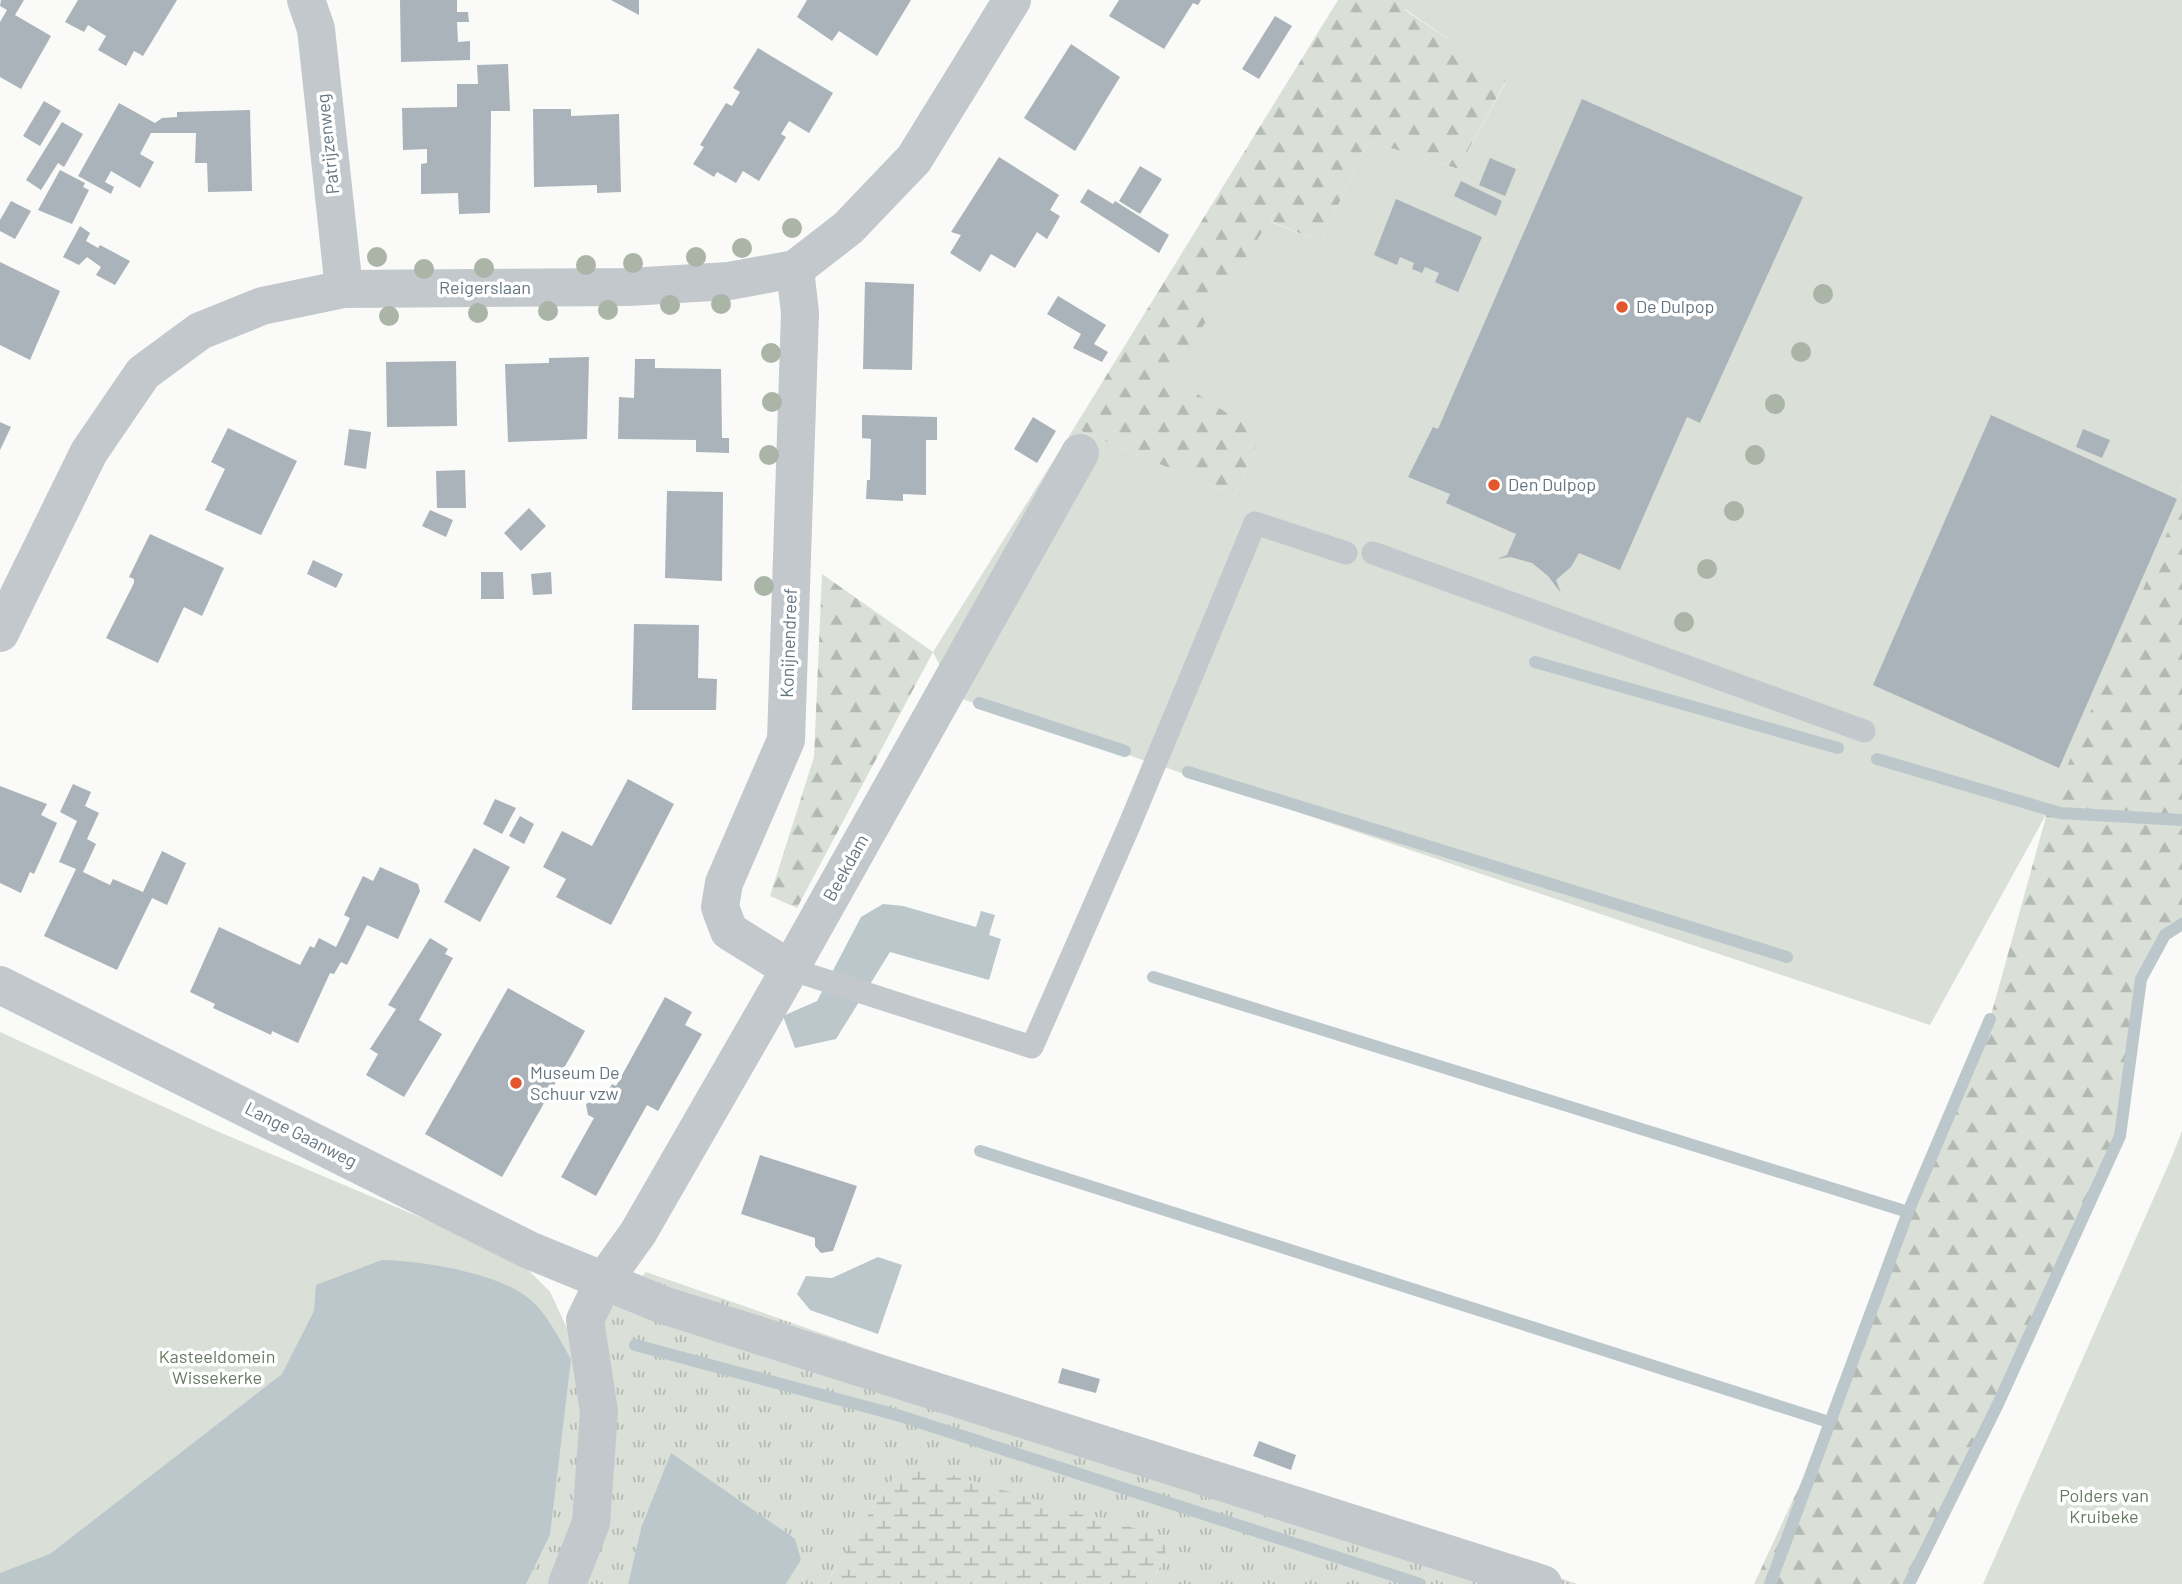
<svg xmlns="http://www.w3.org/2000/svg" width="2182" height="1584" font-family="Barlow,sans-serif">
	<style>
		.grass { fill: url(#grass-tufts) }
		.forest { fill: url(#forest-firs) }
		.wetland { fill: url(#wetland-marsh) }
		.park { fill: #dadfd7 }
		.water { fill: #bbc7cb }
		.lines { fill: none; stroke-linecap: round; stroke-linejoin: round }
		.stream { stroke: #bbc7cb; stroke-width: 12 }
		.building { fill: #aab3b9 }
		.service { stroke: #c3c8cc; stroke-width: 23 }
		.minor { stroke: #c3c8cc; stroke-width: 38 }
		.tree { fill: #aab4a7 }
		.poi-dot { fill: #e4572e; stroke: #fff; stroke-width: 2.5 }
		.labels { text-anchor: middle; stroke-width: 7; stroke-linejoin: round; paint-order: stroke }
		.street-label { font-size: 18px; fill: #657683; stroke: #fff }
		.poi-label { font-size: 18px; fill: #657683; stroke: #fff; text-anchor: start }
		.park-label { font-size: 18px; fill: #687a64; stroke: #fff }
	</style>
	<defs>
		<pattern id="grass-tufts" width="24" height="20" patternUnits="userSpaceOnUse" patternTransform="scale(1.75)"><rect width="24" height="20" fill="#dadfd7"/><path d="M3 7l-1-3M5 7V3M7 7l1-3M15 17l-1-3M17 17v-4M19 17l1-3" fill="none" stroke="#b4b9b4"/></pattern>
		<pattern id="forest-firs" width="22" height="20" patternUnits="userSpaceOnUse" patternTransform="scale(1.75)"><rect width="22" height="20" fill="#dadfd7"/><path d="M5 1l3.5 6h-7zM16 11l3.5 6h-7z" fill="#b4b9b4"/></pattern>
		<pattern id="wetland-marsh" width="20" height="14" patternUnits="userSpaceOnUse" patternTransform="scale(1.75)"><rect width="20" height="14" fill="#dadfd7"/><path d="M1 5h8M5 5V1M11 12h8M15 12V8" fill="none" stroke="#b4b9b4"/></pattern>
	</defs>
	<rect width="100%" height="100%" fill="#fafaf8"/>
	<path class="grass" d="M221,1133L516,1258L550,1292L575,1346L646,1272L890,1357L1578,1584H1150L1166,1557L885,1487L826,1584H786L801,1560L641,1528L628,1584H526L550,1535L571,1359Z"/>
	<g class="forest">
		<path d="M1338,0H1410L1405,10L1507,79L1458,169L1368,141L1321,242L1270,221L1261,435L1235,496L1074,428Z"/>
		<path d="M2182,486V924L2165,935L2141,979L2120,1136L1998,1404L1909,1584H1754L1829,1422L1908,1212L1990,1019L2047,813Z"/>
		<path d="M822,574L933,652L797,908L770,896L814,757Z"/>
	</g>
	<path class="wetland" d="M925,1467L1164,1537L1166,1557L1150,1584H826L885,1487L903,1469Z"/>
	<g class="park">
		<path d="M1410,0H2182V486L2179,493L2182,499L2047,813L1930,1025L956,697L933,652L1074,428L1235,496L1261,435L1171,377L1269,221L1321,242L1368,141L1458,169L1507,80L1405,9Z"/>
		<path d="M0,1032L221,1133L516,1258L550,1292L575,1346L550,1535L526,1584H0Z"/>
		<path d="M2182,1131V1584H1983L2171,1159Z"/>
	</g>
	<g class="water">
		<path d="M883,904L903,906L976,927L981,911L995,915L989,935L1001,939L989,980L890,952L836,1039L795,1048L783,1016L817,1001L861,917Z"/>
		<path d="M878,1257L902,1265L878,1334L810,1310L797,1294L806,1276L832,1278Z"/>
		<path d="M382,1260C422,1261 494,1272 527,1297C546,1311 559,1339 571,1359L550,1535L526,1584H0V1573L50,1554L282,1374L314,1311L316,1285Z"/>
		<path d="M671,1453L795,1539L801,1560L786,1584H628L641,1528Z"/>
	</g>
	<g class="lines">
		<g class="stream">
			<path d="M1535,662L1838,748"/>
			<path d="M979,703L1125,751"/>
			<path d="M1877,759L2060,813L2182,820"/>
			<path d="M1188,772L1787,957"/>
			<path d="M1153,977L1908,1212"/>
			<path d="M980,1151L1829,1422"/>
			<path d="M635,1345L897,1415L1420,1584"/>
			<path d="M1770,1584L1908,1212L1990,1019"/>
			<path d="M1909,1584L1998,1404L2120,1136L2141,979L2165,935L2182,924"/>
		</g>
	</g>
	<g class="building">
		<path d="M1,0H24L15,15L51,36L21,89L0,77V22L7,10L0,6Z"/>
		<path d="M78,0H177L143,56L134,51L126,66L98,50L106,36L88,25L84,32L65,22Z"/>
		<path d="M400,0H457V12H468L469,22H457L458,42L470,41V60L401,62Z"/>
		<path d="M611,0H639V15Z"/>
		<path d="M807,0H911L877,56L839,31L832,41L797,17Z"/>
		<path d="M1119,0H1201L1198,5L1193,3L1164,49L1109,16Z"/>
		<path d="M1275,16L1292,26L1259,79L1242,69Z"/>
		<path d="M1071,44L1120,77L1075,151L1024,118Z"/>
		<path d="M758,48L833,93L809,133L789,121L781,134L786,137L759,181L743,171L736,183L717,172L714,177L693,164L704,147L700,145L726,103L732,106L740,92L733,88Z"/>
		<path d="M508,64L510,111H491L490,213L459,214L458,193L421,194V164L427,163V149L403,150L402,108L457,107V84H478L477,65Z"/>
		<path d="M1582,99L1803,197L1700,423L1687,417L1620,570L1579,553L1571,567L1556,580L1561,593L1548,576L1532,563L1510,557L1497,559L1507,555L1516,534L1446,503L1450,494L1408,477L1433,427L1438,429Z"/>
		<path d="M44,101L61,111L40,146L23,136Z"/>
		<path d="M119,103L155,123L162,118L177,117V112L250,110L252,191L208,192L207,163H195L196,133H151L140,154L154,162L140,188L111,171L105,182L114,187L111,194L78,176Z"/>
		<path d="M533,109H571V116L619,114L621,192L597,193V185L534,187Z"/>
		<path d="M62,122L83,134L64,167L58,163L41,190L26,180Z"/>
		<path d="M999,157L1059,195L1050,210L1060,216L1047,239L1037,232L1015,268L991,254L980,272L950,253L961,235L951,232Z"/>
		<path d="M1490,158L1516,169L1505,196L1479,185Z"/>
		<path d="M1140,166L1162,179L1140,214L1119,201Z"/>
		<path d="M60,170L85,183L83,187L89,190L72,224L38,210Z"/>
		<path d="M1461,181L1502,201L1496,216L1454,196Z"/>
		<path d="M1088,189L1113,204L1115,201L1169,235L1159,253L1080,202Z"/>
		<path d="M1396,199L1482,237L1458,292L1435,282L1439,273L1425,267L1422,273L1412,269L1414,263L1400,257L1397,265L1374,255Z"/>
		<path d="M11,201L31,211L15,239L0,231V220Z"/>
		<path d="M80,226L90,233L86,241L98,248L100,245L130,261L115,285L96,275L101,267L87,257L79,265L63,257Z"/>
		<path d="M0,262L60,291L30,360L0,345Z"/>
		<path d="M865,282L914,284L912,370L863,369Z"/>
		<path d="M1058,296L1106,325L1094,344L1108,352L1102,362L1073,348L1081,334L1047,314Z"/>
		<path d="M589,357L587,439L508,442L505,364L549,363V358Z"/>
		<path d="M635,359H655V368L721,369L722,438H729V453L696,452V440L618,439L619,397L634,398Z"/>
		<path d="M456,361L457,426L387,427L386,362Z"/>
		<path d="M862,415L937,417V440H926V495L903,494V501L866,499L867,480H870L871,439L862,438Z"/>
		<path d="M1991,415L2177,499L2059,768L1873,685Z"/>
		<path d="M1033,417L1056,431L1037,463L1014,449Z"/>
		<path d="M0,422L11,427L0,450Z"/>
		<path d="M228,428L297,461L261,535L205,510L225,469L211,462Z"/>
		<path d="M349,429L371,432L366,469L344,465Z"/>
		<path d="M2083,429L2110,440L2102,458L2076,447Z"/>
		<path d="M465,470L466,508H437L436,471Z"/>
		<path d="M667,491L723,492L722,581L665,578Z"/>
		<path d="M529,508L546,526L521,551L504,533Z"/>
		<path d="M430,510L453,520L446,537L422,526Z"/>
		<path d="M150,534L224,568L202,616L184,607L158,663L106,638L134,583V579L129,577Z"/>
		<path d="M313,560L343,574L336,588L307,574Z"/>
		<path d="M481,572H503L504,599H481Z"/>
		<path d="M551,572L552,594L533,595L531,574Z"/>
		<path d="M634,624L699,625L698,678L717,679L716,710H632Z"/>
		<path d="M628,779L674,804L611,925L556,897L566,879L543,867L562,831L592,846Z"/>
		<path d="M73,784L91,792L85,806L99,813L87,839L96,844L83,872L110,885L113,879L143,892L162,851L186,863L167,905L152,898L117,970L44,936L76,869L59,862L77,821L60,812Z"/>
		<path d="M0,786L47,804L41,815L57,823L34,874L30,872L21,893L0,883Z"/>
		<path d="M495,799L516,808L502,834L483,824Z"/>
		<path d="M520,816L534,824L524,844L509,836Z"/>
		<path d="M474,848L510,867L480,922L444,902Z"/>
		<path d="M380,867L418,884L420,891L398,939L367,925L347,965L341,962L334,974L330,973L298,1043L272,1031L271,1035L213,1008L215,1004L190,992L219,927L300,965L310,946L314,948L319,938L336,947L350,918L344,915L363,876L373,881Z"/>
		<path d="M430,938L448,949L445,954L453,958L419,1020L442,1034L404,1097L366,1075L378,1054L370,1049L396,1009L388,1005Z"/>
		<path d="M508,988L585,1031L502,1177L425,1134Z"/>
		<path d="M665,997L692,1012L685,1025L702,1034L658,1111L647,1105L596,1196L561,1177L594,1118L588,1115L586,1104L595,1100L602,1102L612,1084L616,1086Z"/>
		<path d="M760,1155L857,1186L833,1251L821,1253L815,1246V1238L741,1214Z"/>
		<path d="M1062,1368L1100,1379L1096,1393L1058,1383Z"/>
		<path d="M1259,1441L1296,1455L1291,1470L1253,1456Z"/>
	</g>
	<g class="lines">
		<g class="service">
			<path d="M1373,553L1864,731"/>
			<path d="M790,969L1032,1047L1129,826L1255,523L1346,553"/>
		</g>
		<g class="minor">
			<path d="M306,0L316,29L344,289"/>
			<path d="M0,633L89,452L143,373L200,331L262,306L344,289L629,287L729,281L795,269L848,228L914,159L1012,0"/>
			<path d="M790,969L729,931L720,907L724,883L786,740L800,313L795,269"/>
			<path d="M0,985L529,1250L663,1305L1543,1584"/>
			<path d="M567,1584L591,1523L599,1412L585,1320L605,1279L638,1233L790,969L1080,453"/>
		</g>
	</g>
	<g class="tree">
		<circle cx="792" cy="228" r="10"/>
		<circle cx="742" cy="248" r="10"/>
		<circle cx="377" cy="257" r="10"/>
		<circle cx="696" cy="257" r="10"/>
		<circle cx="633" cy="263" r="10"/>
		<circle cx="586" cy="265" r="10"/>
		<circle cx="484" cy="268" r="10"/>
		<circle cx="424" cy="269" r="10"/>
		<circle cx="1823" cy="294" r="10"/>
		<circle cx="721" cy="304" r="10"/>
		<circle cx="670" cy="305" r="10"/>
		<circle cx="608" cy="310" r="10"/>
		<circle cx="548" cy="311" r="10"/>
		<circle cx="478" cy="313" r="10"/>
		<circle cx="389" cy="316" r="10"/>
		<circle cx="1801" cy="352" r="10"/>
		<circle cx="771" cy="353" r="10"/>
		<circle cx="772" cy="402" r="10"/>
		<circle cx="1775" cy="404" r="10"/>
		<circle cx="769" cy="455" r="10"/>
		<circle cx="1755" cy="455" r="10"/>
		<circle cx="1734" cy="511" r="10"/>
		<circle cx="1707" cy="569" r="10"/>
		<circle cx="764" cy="586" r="10"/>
		<circle cx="1684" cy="622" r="10"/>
	</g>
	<g class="poi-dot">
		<circle cx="1622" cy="307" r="7"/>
		<circle cx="1494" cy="485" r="7"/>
		<circle cx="516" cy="1083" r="7"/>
	</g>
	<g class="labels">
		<g class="street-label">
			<text transform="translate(328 144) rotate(-96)" y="6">Patrijzenweg</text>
			<text x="485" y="294">Reigerslaan</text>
			<text transform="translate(789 643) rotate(-88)" y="6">Konijnendreef</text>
			<text transform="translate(846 868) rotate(-61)" y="6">Beekdam</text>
			<text transform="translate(301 1135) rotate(27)" y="6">Lange Gaanweg</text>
		</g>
		<g class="poi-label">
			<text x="1636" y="313">De Dulpop</text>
			<text x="1508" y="491">Den Dulpop</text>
			<text x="530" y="1079">Museum De<tspan x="530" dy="21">Schuur vzw</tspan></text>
		</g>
		<g class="park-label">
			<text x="217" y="1363">Kasteeldomein<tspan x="217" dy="21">Wissekerke</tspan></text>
			<text x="2104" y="1502">Polders van<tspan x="2104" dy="21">Kruibeke</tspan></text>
		</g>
	</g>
</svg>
